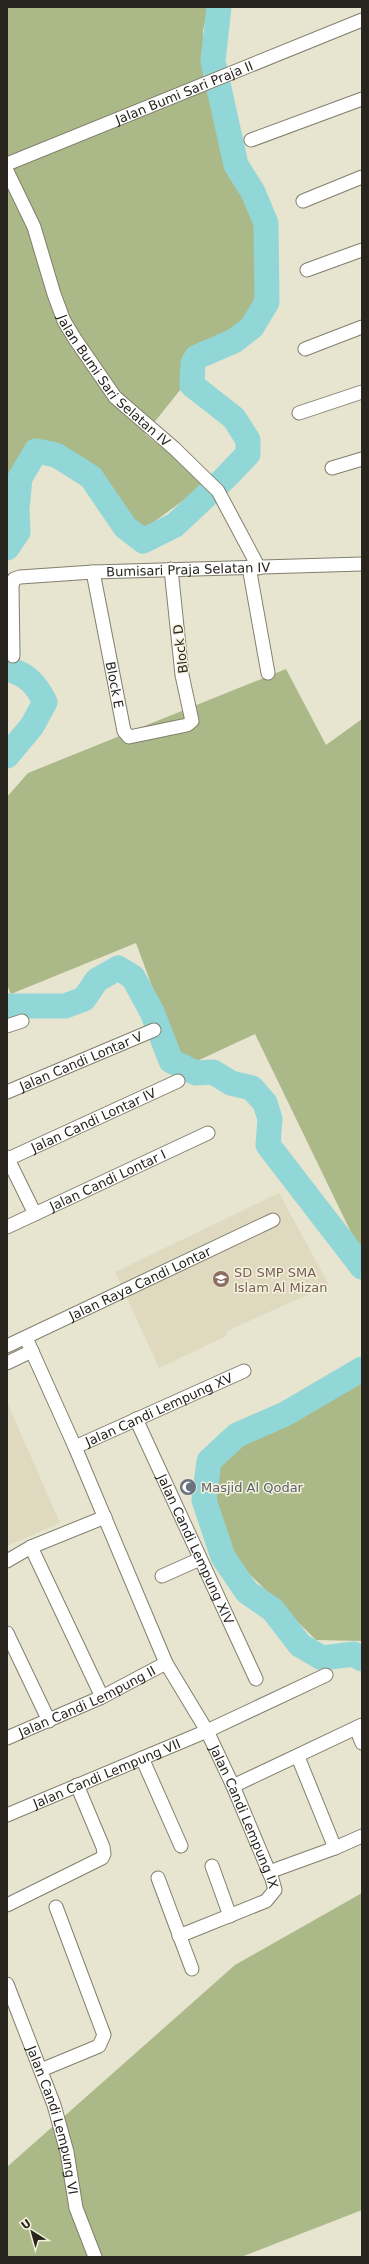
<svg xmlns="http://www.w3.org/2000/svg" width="369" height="2264" font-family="'DejaVu Sans',sans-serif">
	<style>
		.built { fill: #dfdabf }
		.green { fill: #abb988 }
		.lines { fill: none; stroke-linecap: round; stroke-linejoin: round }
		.river { stroke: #92d7d7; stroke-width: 25 }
		.minor-casing { stroke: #827f6d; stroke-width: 15 }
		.minor { stroke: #fff; stroke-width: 13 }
		.labels { text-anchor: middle; stroke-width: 3; stroke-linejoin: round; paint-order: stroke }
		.street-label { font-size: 13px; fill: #27251e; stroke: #f4f1dd }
		.education-label { font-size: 13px; fill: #785e54; stroke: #f4f1dd; text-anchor: start }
		.worship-label { font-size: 13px; fill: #5b616d; stroke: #f4f1dd; text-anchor: start }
	</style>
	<rect width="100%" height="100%" fill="#e7e4d0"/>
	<g class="built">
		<path d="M279,1193L329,1285L227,1331L226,1336L159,1368L115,1272Z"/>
		<path d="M7,1402L60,1523L7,1546Z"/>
	</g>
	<g class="green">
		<path d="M7,7H209L203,30V74L228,162L258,223L262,241L261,301L236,330L200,345L187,358L184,385L145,434L207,483L147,527L131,522L106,482L74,456L46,440C41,443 33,444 29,448C9,467 10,509 12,534L7,539Z"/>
		<path d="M286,669L326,745L362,719V1255L255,1034L182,1068L136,943L11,994L7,985V797L28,773Z"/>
		<path d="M362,1376V1641L316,1640L202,1527L219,1460Z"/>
		<path d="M362,1893V2210L241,2257H7V2167L235,1965Z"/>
	</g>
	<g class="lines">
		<g class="river">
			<path d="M7,548L18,532L17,509L20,478L36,451L56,455L91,477L125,527L143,541L175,525L225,478L248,454V440L234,418L192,385L193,363L197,357L234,341L252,327L267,302L266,223L253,192L236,165L213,61L219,7"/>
			<path d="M7,669C27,674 36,684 45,702L32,726L7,756"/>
			<path d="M7,1006H65L84,999L97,980L118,968L133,977L152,1012L171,1061L196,1073L213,1072L231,1083L252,1088L265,1103L270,1119L268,1145L362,1267"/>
			<path d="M362,1369L285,1414L237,1435L209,1461L204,1500L223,1557L247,1592L273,1610L300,1645L322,1658L354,1654L362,1659"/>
		</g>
		<g class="minor-casing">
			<g id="minor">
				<path d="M251,140L362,99"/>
				<path id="s1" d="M7,164L362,20"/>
				<path id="s2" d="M7,171L34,227L54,294L64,321L75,339L115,397L175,449L218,491L259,568"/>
				<path d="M303,201L362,177"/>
				<path d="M307,270L362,250"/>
				<path d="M305,349L362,327"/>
				<path d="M299,413L362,392"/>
				<path d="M332,468L362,459"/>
				<path d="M249,567L268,673"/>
				<path id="s3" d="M93,572L124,731L129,737L187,725L192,721L182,675L171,569"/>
				<path id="s4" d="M13,656L12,586L14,579L20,577L93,572L362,564"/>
				<path d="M7,1026L22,1021"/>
				<path id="s5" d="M7,1092L154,1030"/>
				<path d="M7,1157L35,1214"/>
				<path id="s6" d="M8,1159L178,1081"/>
				<path id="s7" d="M7,1227L208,1133"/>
				<path id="s8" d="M26,1338L75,1447L166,1663L207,1731L233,1786L272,1879L275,1890L266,1901L179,1936"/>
				<path id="s9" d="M7,1346L273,1220"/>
				<path d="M7,1363L32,1351"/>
				<path id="s10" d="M136,1419L256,1679"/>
				<path id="s11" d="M75,1447L244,1371"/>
				<path d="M31,1547L102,1697"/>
				<path d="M7,1561L31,1547L105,1517"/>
				<path d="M162,1576L200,1559"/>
				<path d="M7,1633L49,1721"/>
				<path d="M356,1728L362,1743"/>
				<path id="s12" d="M7,1738L102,1697L166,1663"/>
				<path d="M298,1757L335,1848"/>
				<path d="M142,1758L181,1846"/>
				<path d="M233,1786L362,1725"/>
				<path id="s13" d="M7,1815L207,1731L326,1675"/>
				<path d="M212,1866L230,1916"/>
				<path d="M269,1872L335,1848L362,1836"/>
				<path d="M158,1878L192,1969"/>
				<path d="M7,1905L102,1858L104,1854L103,1847L77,1785"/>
				<path id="s14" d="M7,1984L54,2105L67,2152L76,2208L95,2257"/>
				<path d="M41,2070L99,2046L104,2035L56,1907"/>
			</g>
		</g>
		<use href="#minor" class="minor"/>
	</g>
	<defs>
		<g id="school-disc" transform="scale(0.9)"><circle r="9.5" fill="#8d6e63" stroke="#f4f1dd"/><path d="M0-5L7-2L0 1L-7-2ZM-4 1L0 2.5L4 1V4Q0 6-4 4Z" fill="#fff"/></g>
		<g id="mosque-disc" transform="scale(0.9)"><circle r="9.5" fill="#6b7280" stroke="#f4f1dd"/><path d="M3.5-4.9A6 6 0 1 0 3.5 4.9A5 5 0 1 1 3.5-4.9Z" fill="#fff"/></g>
	</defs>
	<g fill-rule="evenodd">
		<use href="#school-disc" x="221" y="1279"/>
		<use href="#mosque-disc" x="188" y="1487"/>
	</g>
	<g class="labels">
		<g class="street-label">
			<text dy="5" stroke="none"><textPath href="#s1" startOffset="191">Jalan Bumi Sari Praja II</textPath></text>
			<text dy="5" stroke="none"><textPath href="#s2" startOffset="239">Jalan Bumi Sari Selatan IV</textPath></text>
			<text dy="5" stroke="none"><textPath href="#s4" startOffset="252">Bumisari Praja Selatan IV</textPath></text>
			<text transform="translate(180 649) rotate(-97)" y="5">Block D</text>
			<text dy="5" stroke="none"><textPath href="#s3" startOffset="115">Block E</textPath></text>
			<text dy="5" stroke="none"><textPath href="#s5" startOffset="80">Jalan Candi Lontar V</textPath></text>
			<text dy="5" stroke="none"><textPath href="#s6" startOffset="94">Jalan Candi Lontar IV</textPath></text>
			<text dy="5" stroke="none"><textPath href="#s7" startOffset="111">Jalan Candi Lontar I</textPath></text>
			<text dy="5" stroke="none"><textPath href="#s9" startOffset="147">Jalan Raya Candi Lontar</textPath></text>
			<text dy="5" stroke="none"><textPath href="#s11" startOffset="92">Jalan Candi Lempung XV</textPath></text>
			<text dy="5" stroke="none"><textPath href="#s10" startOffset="143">Jalan Candi Lempung XIV</textPath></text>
			<text dy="5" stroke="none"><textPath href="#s12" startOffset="88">Jalan Candi Lempung II</textPath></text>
			<text dy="5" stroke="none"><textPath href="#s13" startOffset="108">Jalan Candi Lempung VII</textPath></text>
			<text dy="5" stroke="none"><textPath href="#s8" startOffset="527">Jalan Candi Lempung IX</textPath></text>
			<text dy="5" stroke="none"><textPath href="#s14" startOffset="144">Jalan Candi Lempung VI</textPath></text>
		</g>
		<g class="education-label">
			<text x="234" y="1277">SD SMP SMA<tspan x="234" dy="15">Islam Al Mizan</tspan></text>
		</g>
		<g class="worship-label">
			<text x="201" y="1492">Masjid Al Qodar</text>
		</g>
	</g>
	<rect width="369" height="2264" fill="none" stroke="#27251e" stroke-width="16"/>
	<g transform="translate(32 2232) rotate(323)" stroke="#f4f1dd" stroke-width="3" paint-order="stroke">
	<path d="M0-3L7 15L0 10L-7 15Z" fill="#27251e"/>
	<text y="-6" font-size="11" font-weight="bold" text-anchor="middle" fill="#27251e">U</text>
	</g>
</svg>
